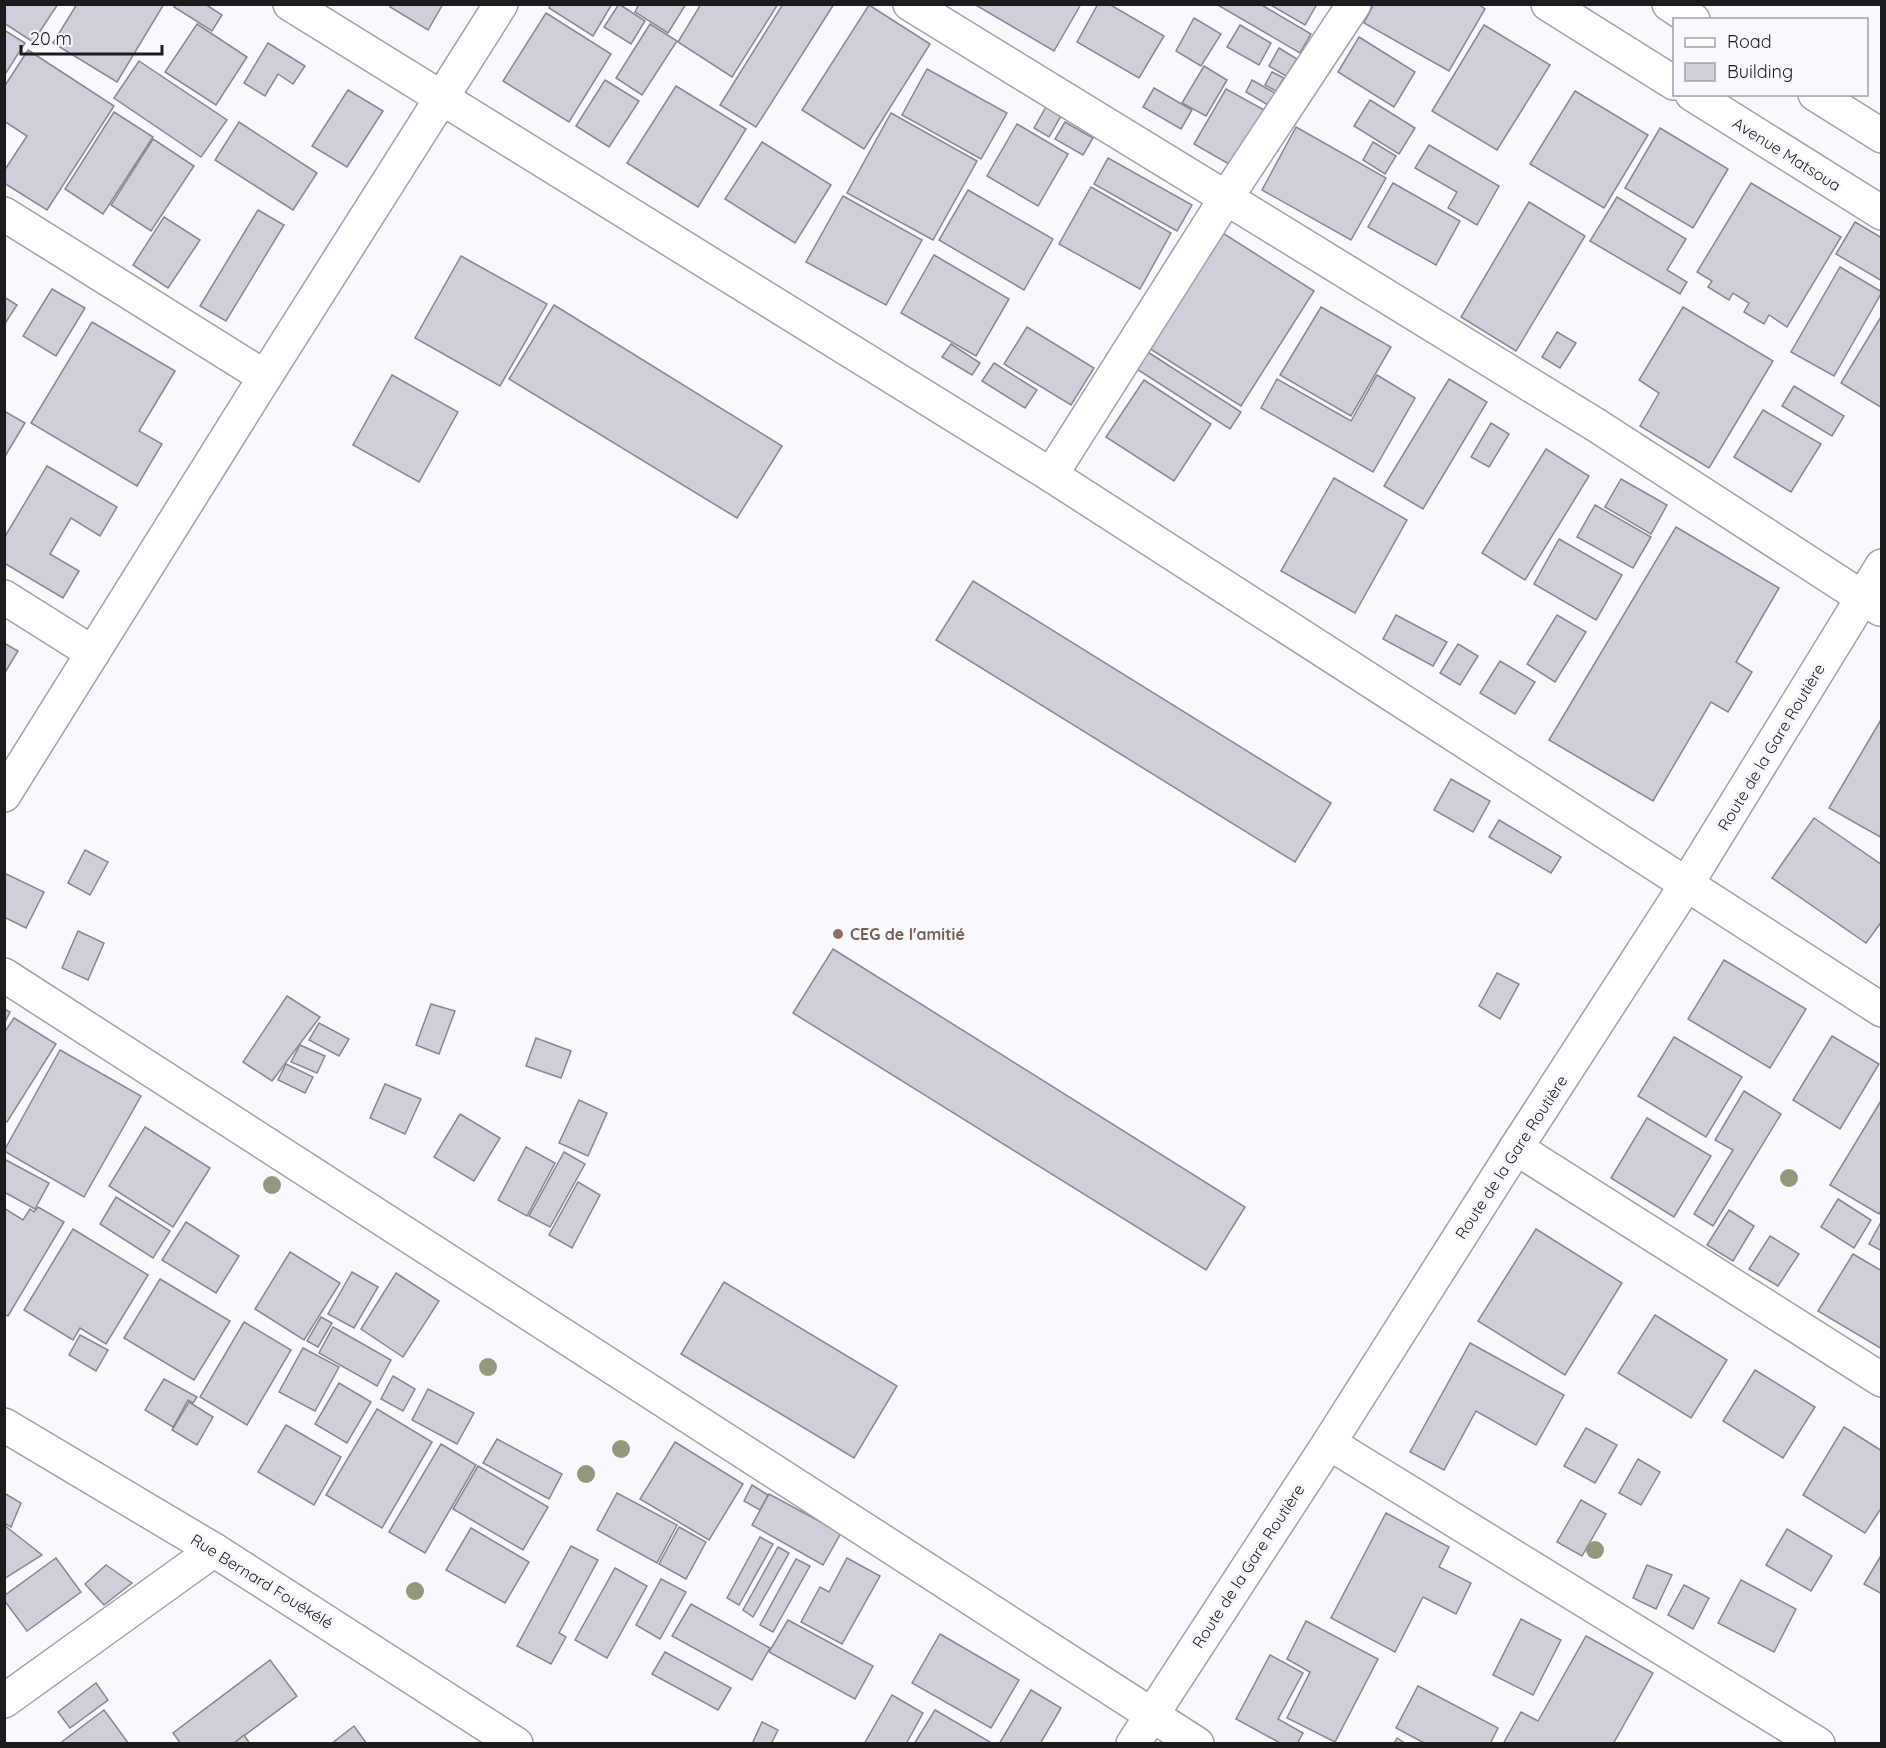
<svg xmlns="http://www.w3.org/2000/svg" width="1886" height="1748" font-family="Quicksand,sans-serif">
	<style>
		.building { fill: #cfced9; stroke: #888691; stroke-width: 1.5 }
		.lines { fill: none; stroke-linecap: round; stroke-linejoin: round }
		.street-casing { stroke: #a2a1ab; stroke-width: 36 }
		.secondary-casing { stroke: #a2a1ab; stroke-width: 36 }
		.street { stroke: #fff; stroke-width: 33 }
		.secondary { stroke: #fff; stroke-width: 33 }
		.tree { fill: #92987b }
		.education-dot { fill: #8d6e63; stroke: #f8f8fe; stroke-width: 2 }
		.labels { text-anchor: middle; stroke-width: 6; stroke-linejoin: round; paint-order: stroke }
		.street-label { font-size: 16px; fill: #1c1c1f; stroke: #f8f8fe }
		.education-label { font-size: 16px; font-weight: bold; fill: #785e54; stroke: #f8f8fe; text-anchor: start }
	</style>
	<rect width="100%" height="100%" fill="#f8f8fe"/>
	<g class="building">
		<path d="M4,4H58L33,42L4,23Z"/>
		<path d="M77,4H164L117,82L53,43Z"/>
		<path d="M176,4H205L222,15L212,31L174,7Z"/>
		<path d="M391,4H443L428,30L390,7Z"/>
		<path d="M551,4H612L593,36L549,8Z"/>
		<path d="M619,4L645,21L631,44L604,27Z"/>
		<path d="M639,4H686L668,33L635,12Z"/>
		<path d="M701,4H778L732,77L678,42Z"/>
		<path d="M783,4H834L756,127L720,105Z"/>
		<path d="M974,4H1081L1054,51Z"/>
		<path d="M1098,4H1109L1164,36L1139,78L1077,42Z"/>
		<path d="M1216,4H1260L1311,34L1300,53Z"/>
		<path d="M1269,4H1317L1305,25Z"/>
		<path d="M1374,4H1478L1485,9L1449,71L1364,23Z"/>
		<path d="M869,5L930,44L864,149L802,110Z"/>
		<path d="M546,13L611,54L569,122L503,81Z"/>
		<path d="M1194,18L1221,34L1201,66L1176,51Z"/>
		<path d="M197,24L247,57L216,105L165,72Z"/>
		<path d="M650,24L677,41L642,95L616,78Z"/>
		<path d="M1240,25L1271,43L1259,65L1227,47Z"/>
		<path d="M1484,25L1550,65L1497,150L1432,111Z"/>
		<path d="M4,30L25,43L4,76Z"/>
		<path d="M1359,37L1415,72L1394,107L1338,72Z"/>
		<path d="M268,43L305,66L293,84L278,74L265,96L244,83Z"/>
		<path d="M1279,48L1297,59L1286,76L1269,66Z"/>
		<path d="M28,50L114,106L47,210L4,183V171L27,136L4,121V87Z"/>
		<path d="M139,61L227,120L201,157L114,98Z"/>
		<path d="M1204,66L1227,80L1206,116L1182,103Z"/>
		<path d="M927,69L1007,113L981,159L902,115Z"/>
		<path d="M1272,72L1284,78L1276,91L1265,85Z"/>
		<path d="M605,80L639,101L609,147L576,126Z"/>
		<path d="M1252,80L1275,93L1268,105L1246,92Z"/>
		<path d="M676,86L746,129L698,207L627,163Z"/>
		<path d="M1154,88L1192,110L1181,129L1143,107Z"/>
		<path d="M1226,89L1266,111L1234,167L1194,144Z"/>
		<path d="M348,90L383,111L347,167L312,146Z"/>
		<path d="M1575,91L1648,135L1604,208L1530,164Z"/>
		<path d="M1370,100L1415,128L1399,154L1354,126Z"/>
		<path d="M1046,107L1061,116L1049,137L1034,128Z"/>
		<path d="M114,112L153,137L103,214L65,189Z"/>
		<path d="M891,113L977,161L933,240L847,193Z"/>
		<path d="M239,122L317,173L293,210L215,160Z"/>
		<path d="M1065,122L1093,138L1083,155L1055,139Z"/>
		<path d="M1017,124L1068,154L1038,206L987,176Z"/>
		<path d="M1296,127L1386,178L1351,240L1262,190Z"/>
		<path d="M1660,128L1728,169L1693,228L1625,188Z"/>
		<path d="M153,139L194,166L151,231L111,205Z"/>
		<path d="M762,142L831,185L795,243L725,199Z"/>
		<path d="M1373,142L1396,156L1385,174L1363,160Z"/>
		<path d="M1429,145L1499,186L1477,225L1448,208L1457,192L1415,168Z"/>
		<path d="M1108,158L1192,205L1177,231L1094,184Z"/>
		<path d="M1393,183L1460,221L1436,265L1368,227Z"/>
		<path d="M1751,183L1841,237L1787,327L1769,315L1764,324L1744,312L1749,303L1733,293L1729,300L1708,287L1712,281L1697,272Z"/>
		<path d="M1091,187L1171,233L1140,289L1059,244Z"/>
		<path d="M968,190L1053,239L1024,290L939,240Z"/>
		<path d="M843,196L922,240L886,305L806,262Z"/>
		<path d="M1617,197L1686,239L1667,270L1687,282L1680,294L1590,241Z"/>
		<path d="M1529,202L1585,236L1516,351L1461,317Z"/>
		<path d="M258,210L284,225L226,321L200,306Z"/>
		<path d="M164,217L200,240L168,288L133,265Z"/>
		<path d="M1855,222L1882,238V281L1836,254Z"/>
		<path d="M1218,230L1314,291L1241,406L1144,345Z"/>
		<path d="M934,255L1009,299L976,356L901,313Z"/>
		<path d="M461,256L547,304L500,386L415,338Z"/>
		<path d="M1840,267L1882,292L1834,376L1791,352Z"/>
		<path d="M52,289L85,308L56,356L23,336Z"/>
		<path d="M4,297L17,305L4,325Z"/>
		<path d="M554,305L782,446L737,518L509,379Z"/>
		<path d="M1321,307L1391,347L1351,416L1280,375Z"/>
		<path d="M1683,307L1773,361L1709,468L1640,426L1659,393L1639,380Z"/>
		<path d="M1882,315V408L1841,383Z"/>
		<path d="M92,322L175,371L139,431L162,444L137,486L31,423Z"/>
		<path d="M1027,327L1094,368L1071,405L1004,364Z"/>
		<path d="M1557,332L1576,343L1560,368L1542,357Z"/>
		<path d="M951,344L980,363L972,375L942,357Z"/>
		<path d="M1140,347L1241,412L1230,429L1129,364Z"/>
		<path d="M994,363L1037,390L1025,408L982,381Z"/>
		<path d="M392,375L458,412L419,482L353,445Z"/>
		<path d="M1377,375L1415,398L1373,472L1261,408L1277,379L1351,421Z"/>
		<path d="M1449,379L1487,402L1423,509L1384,486Z"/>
		<path d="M1144,380L1211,424L1174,481L1106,437Z"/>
		<path d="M1794,386L1844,416L1832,436L1782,406Z"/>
		<path d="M1763,410L1821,444L1791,492L1734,457Z"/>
		<path d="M4,411L25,423L4,458Z"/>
		<path d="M1491,423L1509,434L1489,467L1471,457Z"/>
		<path d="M1546,449L1589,476L1525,580L1482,553Z"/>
		<path d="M47,466L117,507L100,536L71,518L50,554L79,571L63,598L4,563V538Z"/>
		<path d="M1334,478L1407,520L1355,613L1281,571Z"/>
		<path d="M1621,479L1667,505L1651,534L1605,507Z"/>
		<path d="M1595,505L1651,537L1633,568L1577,537Z"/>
		<path d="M1676,527L1779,588L1736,662L1752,672L1728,712L1711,702L1653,801L1549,740Z"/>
		<path d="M1559,539L1622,575L1596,620L1534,584Z"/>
		<path d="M973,581L1331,803L1295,862L936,640Z"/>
		<path d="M1396,615L1447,642L1433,666L1383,639Z"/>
		<path d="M1557,615L1586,632L1555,682L1527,664Z"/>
		<path d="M4,643L18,651L4,674Z"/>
		<path d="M1458,644L1478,656L1460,685L1440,673Z"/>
		<path d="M1500,661L1535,682L1515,714L1480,693Z"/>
		<path d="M1882,718V838L1829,808Z"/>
		<path d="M1451,779L1490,801L1473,832L1434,810Z"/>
		<path d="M1814,818L1882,865V921L1866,943L1772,878Z"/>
		<path d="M1499,820L1561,857L1551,873L1489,837Z"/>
		<path d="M85,850L108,862L90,895L68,883Z"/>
		<path d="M4,873L44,892L26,928L4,917Z"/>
		<path d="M78,931L104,943L88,980L62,968Z"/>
		<path d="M833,949L1245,1207L1206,1270L793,1013Z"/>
		<path d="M1724,960L1806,1009L1770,1068L1688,1019Z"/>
		<path d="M1497,973L1519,984L1500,1019L1479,1006Z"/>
		<path d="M287,996L320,1017L272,1081L243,1062Z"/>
		<path d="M431,1004L455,1011L439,1054L416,1045Z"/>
		<path d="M4,1009L10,1012L4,1024Z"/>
		<path d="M14,1018L56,1044L7,1122L4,1120V1033Z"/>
		<path d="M319,1023L349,1039L339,1056L309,1040Z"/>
		<path d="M1832,1036L1879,1064L1840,1129L1793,1100Z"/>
		<path d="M1674,1037L1742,1077L1706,1137L1638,1096Z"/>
		<path d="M536,1038L571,1051L561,1078L526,1066Z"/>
		<path d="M300,1045L325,1056L317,1073L291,1062Z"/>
		<path d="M60,1050L141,1096L84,1197L4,1151Z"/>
		<path d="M286,1064L313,1077L305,1093L278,1080Z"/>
		<path d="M385,1084L421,1099L405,1134L370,1118Z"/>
		<path d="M1744,1091L1781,1114L1713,1226L1694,1214L1733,1150L1715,1140Z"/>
		<path d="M1882,1099V1209L1879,1214L1830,1185Z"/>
		<path d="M579,1100L607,1113L588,1156L559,1143Z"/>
		<path d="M460,1114L500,1138L474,1181L434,1157Z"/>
		<path d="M1647,1118L1711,1156L1674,1217L1611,1178Z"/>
		<path d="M145,1127L210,1168L173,1227L109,1186Z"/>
		<path d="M526,1147L555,1163L527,1216L498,1200Z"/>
		<path d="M564,1152L585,1164L550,1227L529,1216Z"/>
		<path d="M4,1159L49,1183L35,1209L4,1192Z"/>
		<path d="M578,1182L600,1195L572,1248L549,1235Z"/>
		<path d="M116,1197L170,1231L153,1258L100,1224Z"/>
		<path d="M1838,1199L1871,1220L1854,1248L1821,1227Z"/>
		<path d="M38,1207L64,1222L8,1316L4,1314V1208L23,1220L30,1209L34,1212Z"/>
		<path d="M1729,1210L1754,1226L1733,1261L1707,1245Z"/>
		<path d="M186,1222L239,1256L216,1293L162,1260Z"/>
		<path d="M1880,1224L1882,1225V1251L1869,1244Z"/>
		<path d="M73,1229L148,1275L106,1344L80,1328L73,1340L24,1310Z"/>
		<path d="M1536,1229L1622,1283L1565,1375L1478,1321Z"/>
		<path d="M1770,1236L1799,1254L1778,1286L1749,1269Z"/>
		<path d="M290,1252L340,1283L304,1340L255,1309Z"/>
		<path d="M1853,1254L1882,1271V1349L1818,1311Z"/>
		<path d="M352,1272L378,1287L354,1328L328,1314Z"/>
		<path d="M396,1273L439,1301L403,1357L361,1329Z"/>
		<path d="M160,1279L230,1321L194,1380L124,1338Z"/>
		<path d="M724,1282L897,1386L854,1458L681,1354Z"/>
		<path d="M1655,1315L1727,1360L1691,1418L1618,1373Z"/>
		<path d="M321,1317L332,1323L318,1347L307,1341Z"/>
		<path d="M244,1322L291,1350L247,1425L200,1397Z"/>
		<path d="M333,1327L391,1360L377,1386L319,1353Z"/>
		<path d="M80,1335L108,1350L96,1371L69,1355Z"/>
		<path d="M1470,1343L1564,1395L1536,1445L1476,1411L1444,1470L1410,1452Z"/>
		<path d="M303,1348L339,1367L315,1411L279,1392Z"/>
		<path d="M1755,1370L1815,1407L1783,1458L1723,1421Z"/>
		<path d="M393,1376L415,1389L403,1411L381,1399Z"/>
		<path d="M164,1379L197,1397L193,1403L188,1400L173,1427L145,1410Z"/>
		<path d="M339,1383L371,1402L347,1443L315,1424Z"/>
		<path d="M428,1389L474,1413L457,1444L412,1420Z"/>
		<path d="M189,1402L213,1417L197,1445L172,1430Z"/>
		<path d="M377,1409L432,1442L382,1528L326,1495Z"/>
		<path d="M286,1425L341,1457L314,1505L258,1472Z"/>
		<path d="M1844,1427L1882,1451V1507L1865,1533L1803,1495Z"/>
		<path d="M1586,1428L1617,1445L1595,1483L1564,1466Z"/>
		<path d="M497,1439L562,1474L549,1499L483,1463Z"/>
		<path d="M675,1442L743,1484L709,1540L640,1499Z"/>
		<path d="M441,1444L476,1465L425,1553L389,1532Z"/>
		<path d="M1638,1459L1660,1472L1641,1505L1619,1493Z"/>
		<path d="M478,1466L548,1507L523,1550L453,1509Z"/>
		<path d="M752,1485L768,1495L760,1510L744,1501Z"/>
		<path d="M4,1493L21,1503L11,1527L4,1523Z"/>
		<path d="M617,1493L677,1525L657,1563L597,1530Z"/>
		<path d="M769,1494L841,1533L823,1565L752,1525Z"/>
		<path d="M1581,1500L1606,1514L1582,1556L1557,1542Z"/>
		<path d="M1386,1513L1449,1547L1439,1567L1471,1583L1456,1614L1423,1597L1395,1652L1331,1618Z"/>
		<path d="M4,1525L42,1555L4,1579Z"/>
		<path d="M679,1527L706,1542L686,1579L659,1564Z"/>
		<path d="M471,1528L529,1562L505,1603L446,1570Z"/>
		<path d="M1787,1529L1832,1556L1811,1591L1766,1565Z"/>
		<path d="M760,1537L773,1544L739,1605L727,1598Z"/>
		<path d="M571,1546L598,1560L559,1633L566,1637L551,1664L517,1646Z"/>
		<path d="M778,1547L789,1553L753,1617L743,1610Z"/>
		<path d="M1882,1554V1594L1864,1584Z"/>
		<path d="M56,1558L81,1592L27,1631L4,1600V1596Z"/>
		<path d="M847,1558L880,1576L842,1644L801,1622L820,1587L829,1592Z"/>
		<path d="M796,1559L810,1566L773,1632L760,1625Z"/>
		<path d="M106,1565L132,1583L104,1605L85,1584Z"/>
		<path d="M1647,1565L1672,1575L1656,1609L1633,1598Z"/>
		<path d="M615,1568L647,1586L607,1658L575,1640Z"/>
		<path d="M661,1579L686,1592L660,1639L636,1625Z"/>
		<path d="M1741,1580L1796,1609L1774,1652L1718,1623Z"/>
		<path d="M1684,1585L1709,1598L1693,1629L1668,1615Z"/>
		<path d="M691,1604L770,1648L752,1680L672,1636Z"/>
		<path d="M1521,1619L1561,1640L1533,1695L1493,1675Z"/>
		<path d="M788,1620L873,1666L855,1699L769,1652Z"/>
		<path d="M1306,1621L1378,1659L1335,1742L1287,1718L1310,1672L1287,1659Z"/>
		<path d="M940,1634L1019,1680L991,1728L912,1683Z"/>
		<path d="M1586,1636L1653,1673L1613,1744H1503L1521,1712L1538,1721Z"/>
		<path d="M665,1652L731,1688L718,1710L652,1674Z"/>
		<path d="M1270,1655L1303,1673L1278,1719L1303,1733L1297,1744H1282L1236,1719Z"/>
		<path d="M270,1660L297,1696L233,1744H181L173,1733Z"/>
		<path d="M96,1683L108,1700L70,1728L58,1712Z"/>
		<path d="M1418,1686L1498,1728L1490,1744H1426L1396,1728Z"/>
		<path d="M1031,1690L1061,1708L1040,1744H999Z"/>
		<path d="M892,1695L923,1713L906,1744H864Z"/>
		<path d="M104,1710L129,1744H59Z"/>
		<path d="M935,1710L990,1742L989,1744H914Z"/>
		<path d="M762,1722L778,1730L771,1744H752Z"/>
		<path d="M354,1726L367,1744H331Z"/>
		<path d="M244,1735L250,1744H233Z"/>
		<path d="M1397,1738L1406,1744H1394Z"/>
	</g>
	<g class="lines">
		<g class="street-casing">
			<g id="street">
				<path d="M290,4L1051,475L1882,1010"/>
				<path d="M910,4L1596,425L1880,609"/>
				<path d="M4,214L265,377"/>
				<path d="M1051,475L1226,198L1354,4"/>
				<path d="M4,597L93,653"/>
				<path d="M4,795L265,377L501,4"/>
				<path d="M4,975L1197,1744"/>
				<path d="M1516,1148L1882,1380"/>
				<path d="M4,1425L214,1550L516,1744"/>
				<path d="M1329,1443L1818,1744"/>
				<path d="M4,1701L214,1550"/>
				<path d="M1133,1744L1329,1443L1516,1148L1686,885L1882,566"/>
			</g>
		</g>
		<g class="secondary-casing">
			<g id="secondary">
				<path d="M1548,4L1674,83"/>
				<path d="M1669,4L1693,20"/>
				<path d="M1692,94L1882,213"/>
				<path d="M1815,94L1882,136"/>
			</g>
		</g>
		<use href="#street" class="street"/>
		<use href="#secondary" class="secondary"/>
	</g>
	<g class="tree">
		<circle cx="1789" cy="1178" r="9"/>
		<circle cx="272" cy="1185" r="9"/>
		<circle cx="488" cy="1367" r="9"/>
		<circle cx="621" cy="1449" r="9"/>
		<circle cx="586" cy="1474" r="9"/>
		<circle cx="1595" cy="1550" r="9"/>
		<circle cx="415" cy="1591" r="9"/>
	</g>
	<circle class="education-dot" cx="838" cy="934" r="6"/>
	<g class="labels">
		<g class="street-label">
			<text transform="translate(1787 154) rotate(32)" y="6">Avenue Matsoua</text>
			<text transform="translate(1771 747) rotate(-59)" y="6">Route de la Gare Routière</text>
			<text transform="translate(1511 1157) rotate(-57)" y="6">Route de la Gare Routière</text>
			<text transform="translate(1248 1566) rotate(-57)" y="6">Route de la Gare Routière</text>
			<text transform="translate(262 1581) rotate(32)" y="6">Rue Bernard Fouékélé</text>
		</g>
		<g class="education-label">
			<text x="850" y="940">CEG de l'amitié</text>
		</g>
	</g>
	<rect width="1886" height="1748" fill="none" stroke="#1c1c1f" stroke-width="12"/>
	<rect x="1673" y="18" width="195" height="78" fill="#f8f8fe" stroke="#a0a0a5" stroke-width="1.5"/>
	<rect x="1685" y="38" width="30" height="9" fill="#ffffff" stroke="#a0a0a5" stroke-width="1.5"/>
	<text x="1727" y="48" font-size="18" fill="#1c1c1f">Road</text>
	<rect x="1685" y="63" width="30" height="18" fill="#cfced9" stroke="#a0a0a5" stroke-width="1.5"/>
	<text x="1727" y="78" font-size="18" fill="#1c1c1f">Building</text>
	<path d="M21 45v9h141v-9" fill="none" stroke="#1c1c1f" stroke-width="3"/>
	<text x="30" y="45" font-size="18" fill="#1c1c1f" stroke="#f8f8fe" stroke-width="4.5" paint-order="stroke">20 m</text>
</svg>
